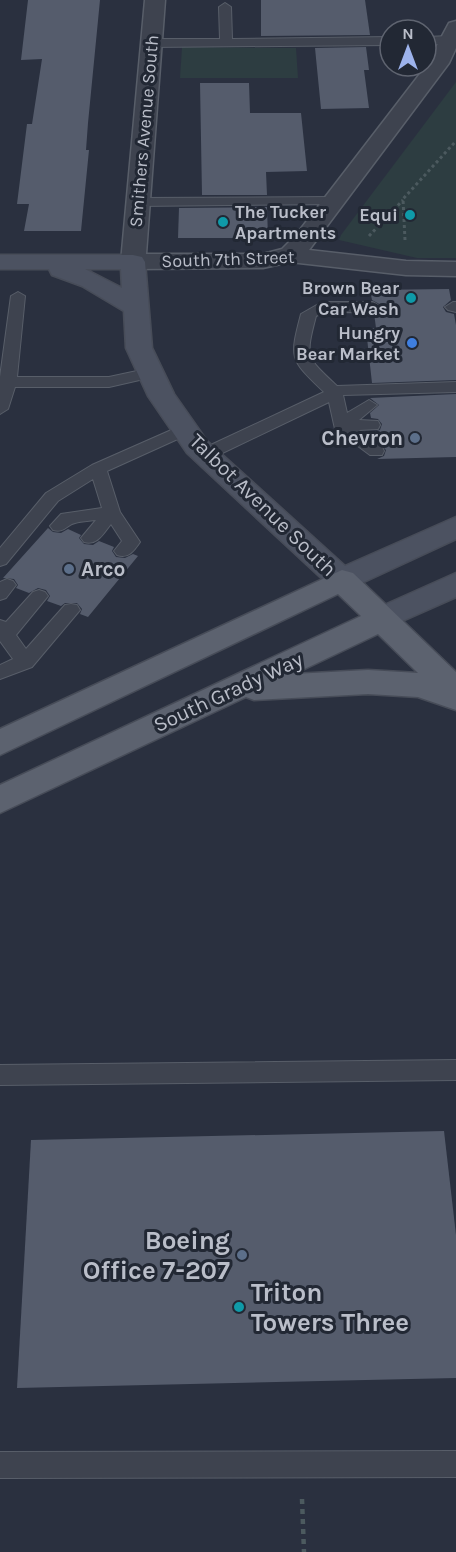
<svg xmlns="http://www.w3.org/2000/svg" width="456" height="1552" font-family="Karla,sans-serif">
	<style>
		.green { fill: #2d3d41 }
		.building { fill: #555c6c }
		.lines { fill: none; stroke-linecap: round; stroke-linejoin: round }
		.lane-casing { stroke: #585e69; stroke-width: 2 }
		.street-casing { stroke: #585e69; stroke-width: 3 }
		.secondary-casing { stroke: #474c58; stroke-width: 3 }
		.primary-casing { stroke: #474c58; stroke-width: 3 }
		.path-far1 { stroke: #4c5a5f; stroke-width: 3; stroke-dasharray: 3 3; stroke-linecap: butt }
		.path { stroke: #4c5a5f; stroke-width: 4.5; stroke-dasharray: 5 5; stroke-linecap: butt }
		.lane { fill: #3e434f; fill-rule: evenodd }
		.street { fill: #3e434f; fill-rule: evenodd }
		.secondary { fill: #4c5261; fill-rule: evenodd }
		.primary { fill: #5c626f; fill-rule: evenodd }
		.culture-dot { fill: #0f9aa8; stroke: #222834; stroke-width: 2 }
		.shop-dot { fill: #3f7fe0; stroke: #222834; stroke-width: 2 }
		.service-dot { fill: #5c6f8a; stroke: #222834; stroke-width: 2 }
		.labels { text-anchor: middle; stroke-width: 6; stroke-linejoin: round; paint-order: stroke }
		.far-street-label { font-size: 18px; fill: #babec9; stroke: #222834 }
		.far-poi-label { font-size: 18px; font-weight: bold; fill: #babec9; stroke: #222834; text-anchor: end }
		.poi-label { font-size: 21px; font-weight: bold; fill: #babec9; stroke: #222834; text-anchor: end }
		.street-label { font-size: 21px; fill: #babec9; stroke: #222834 }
		.near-poi-label { font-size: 26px; font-weight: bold; fill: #babec9; stroke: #222834; text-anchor: end }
	</style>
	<rect width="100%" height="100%" fill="#2a303f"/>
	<g class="green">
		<path d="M182,47L296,48L298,78H180Z"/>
		<path d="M456,82V258H417L339,240L341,235Z"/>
	</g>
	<g class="building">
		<path d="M28,0H100L88,123L86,150H89L81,231H24L29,204H17L27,124H32L42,59L21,60Z"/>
		<path d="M261,0H365L370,35L261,36Z"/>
		<path d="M366,47L369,70H364L369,108L321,109L315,48Z"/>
		<path d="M200,83H249L250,113H301L307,171L266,172L267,195H202Z"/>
		<path d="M267,207L268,238H178L179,208Z"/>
		<path d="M449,289L451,300L443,307L446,312L454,314L456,325V380L372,383L366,329L376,328L374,313L383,306L372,300L370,290Z"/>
		<path d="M456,394V457L377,459L384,456L386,450L374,438L373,432L380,430L382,424L378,419L371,418L370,413L379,405L370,398Z"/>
		<path d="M48,528L53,532L61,533L68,529L81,535L79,538L84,544L93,545L99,541L114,547L112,551L116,557L125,558L133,554L138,556L88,617L80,614L82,609L77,603H65L61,606L47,601L50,596L46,590L38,588L29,593L16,588L18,585L14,579L3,578Z"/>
		<path d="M444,1131L456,1235V1378L17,1388L31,1140Z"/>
	</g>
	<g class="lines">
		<g class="lane-casing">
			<g id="lane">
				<path d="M225,3L231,7L232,39L390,37V45L151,47L145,43L151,39H220L219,7Z"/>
				<path d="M450,36L454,37V43L426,45V37Z"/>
				<path d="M334,197L339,198L341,201L339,204L138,206L131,202L138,198Z"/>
				<path d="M18,292L25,296L17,377H109L151,368L159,373L157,376L109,387H15L8,409L0,414V377L11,296Z"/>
				<path d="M322,302H373L381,307C370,318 333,307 316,316C305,358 306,357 337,386L456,382V392L343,395L347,413L369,400L377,405L359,420L378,421L380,425L378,429L359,430L382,447L384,451L382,455H370L335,429L329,402L212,458H200L198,454L200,450L324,392C290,359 289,360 301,314Z"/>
				<path d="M453,302H456V312L448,310L445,307Z"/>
				<path d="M185,424L191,425L193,429L191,433L107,471L120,512L140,542C134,551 128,559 117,555L114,551L122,541L111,524C103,534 97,546 84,542L81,538L96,520C89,521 82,521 75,523C66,525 65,533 53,530L50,526L61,514L102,508L93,479L58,501L6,564L0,566V548L46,493L92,465Z"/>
				<path d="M7,579L13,581L16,585L6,598L0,600V582Z"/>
				<path d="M39,590L45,592L48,596L16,635L26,649L65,605L71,604L77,605L80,610L32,667L0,679V665L13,659L0,641V620L6,622L33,592Z"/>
				<path d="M456,1060V1080L0,1085V1065Z"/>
				<path d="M456,1451V1477L0,1478V1452Z"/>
			</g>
		</g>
		<g class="street-casing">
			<path id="street" d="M145,0H165L146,254H263L282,249L296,235L426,66L449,23L456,21V48L449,63L309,250L406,261L456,262V276L406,275L290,262L263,268L133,269L124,267L121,262Z"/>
		</g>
		<g class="secondary-casing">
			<g id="secondary">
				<path d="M0,255H133L142,257L145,262L152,348L174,394L207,441L345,566L456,517V539L353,587L342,590L331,587L187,453L148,396L126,348L124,311L82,286L52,275L49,269H0ZM85,269H121L122,288Z"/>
				<path d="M456,573V597L382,630L371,627L367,619L371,611Z"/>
			</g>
		</g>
		<g class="primary-casing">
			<path id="primary" d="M342,570L353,573L456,672V710L418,697L368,694L254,700L246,697L0,813V785L361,616L338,594L0,755V729ZM378,634L418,673L368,670L294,674Z"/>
		</g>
		<g class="path-far1">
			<path d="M369,236L403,200"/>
			<path d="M405,240L403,199L456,141"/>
		</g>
		<path class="path" d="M302,1499L304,1552"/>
		<use href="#lane" class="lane"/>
		<use href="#street" class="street"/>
		<use href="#secondary" class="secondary"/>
		<use href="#primary" class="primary"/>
	</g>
	<g class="culture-dot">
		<circle cx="410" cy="215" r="6"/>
		<circle cx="223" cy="222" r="6"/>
		<circle cx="411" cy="298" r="6"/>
		<circle cx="239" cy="1307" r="6"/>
	</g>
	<circle class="shop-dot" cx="412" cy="343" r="6"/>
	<g class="service-dot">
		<circle cx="415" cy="438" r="6"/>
		<circle cx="69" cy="569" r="6"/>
		<circle cx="242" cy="1255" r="6"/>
	</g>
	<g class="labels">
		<g class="far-street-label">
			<text transform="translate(144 131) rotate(-85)" y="6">Smithers Avenue South</text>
			<text transform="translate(228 259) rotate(-2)" y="6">South 7th Street</text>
		</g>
		<g class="far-poi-label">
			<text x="235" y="218" text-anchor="start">The Tucker<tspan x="235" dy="21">Apartments</tspan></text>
			<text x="398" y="221">Equi</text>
			<text x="399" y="294">Brown Bear<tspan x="399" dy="21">Car Wash</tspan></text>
			<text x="400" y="339">Hungry<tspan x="400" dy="21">Bear Market</tspan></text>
		</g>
		<g class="poi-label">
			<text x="403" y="445">Chevron</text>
			<text x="81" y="576" text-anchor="start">Arco</text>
		</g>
		<g class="street-label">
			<text transform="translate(263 505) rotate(44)" y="7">Talbot Avenue South</text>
			<text transform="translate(228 692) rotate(-25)" y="7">South Grady Way</text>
		</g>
		<g class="near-poi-label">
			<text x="230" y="1249">Boeing<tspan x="230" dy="30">Office 7-207</tspan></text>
			<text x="251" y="1301" text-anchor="start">Triton<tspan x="251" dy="30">Towers Three</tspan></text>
		</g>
	</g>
	<g transform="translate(408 48)"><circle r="28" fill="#222834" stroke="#5f6470" stroke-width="1.5"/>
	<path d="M0-4.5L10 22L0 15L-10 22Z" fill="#9db3ec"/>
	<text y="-9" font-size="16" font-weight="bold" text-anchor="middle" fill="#babec9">N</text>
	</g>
</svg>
